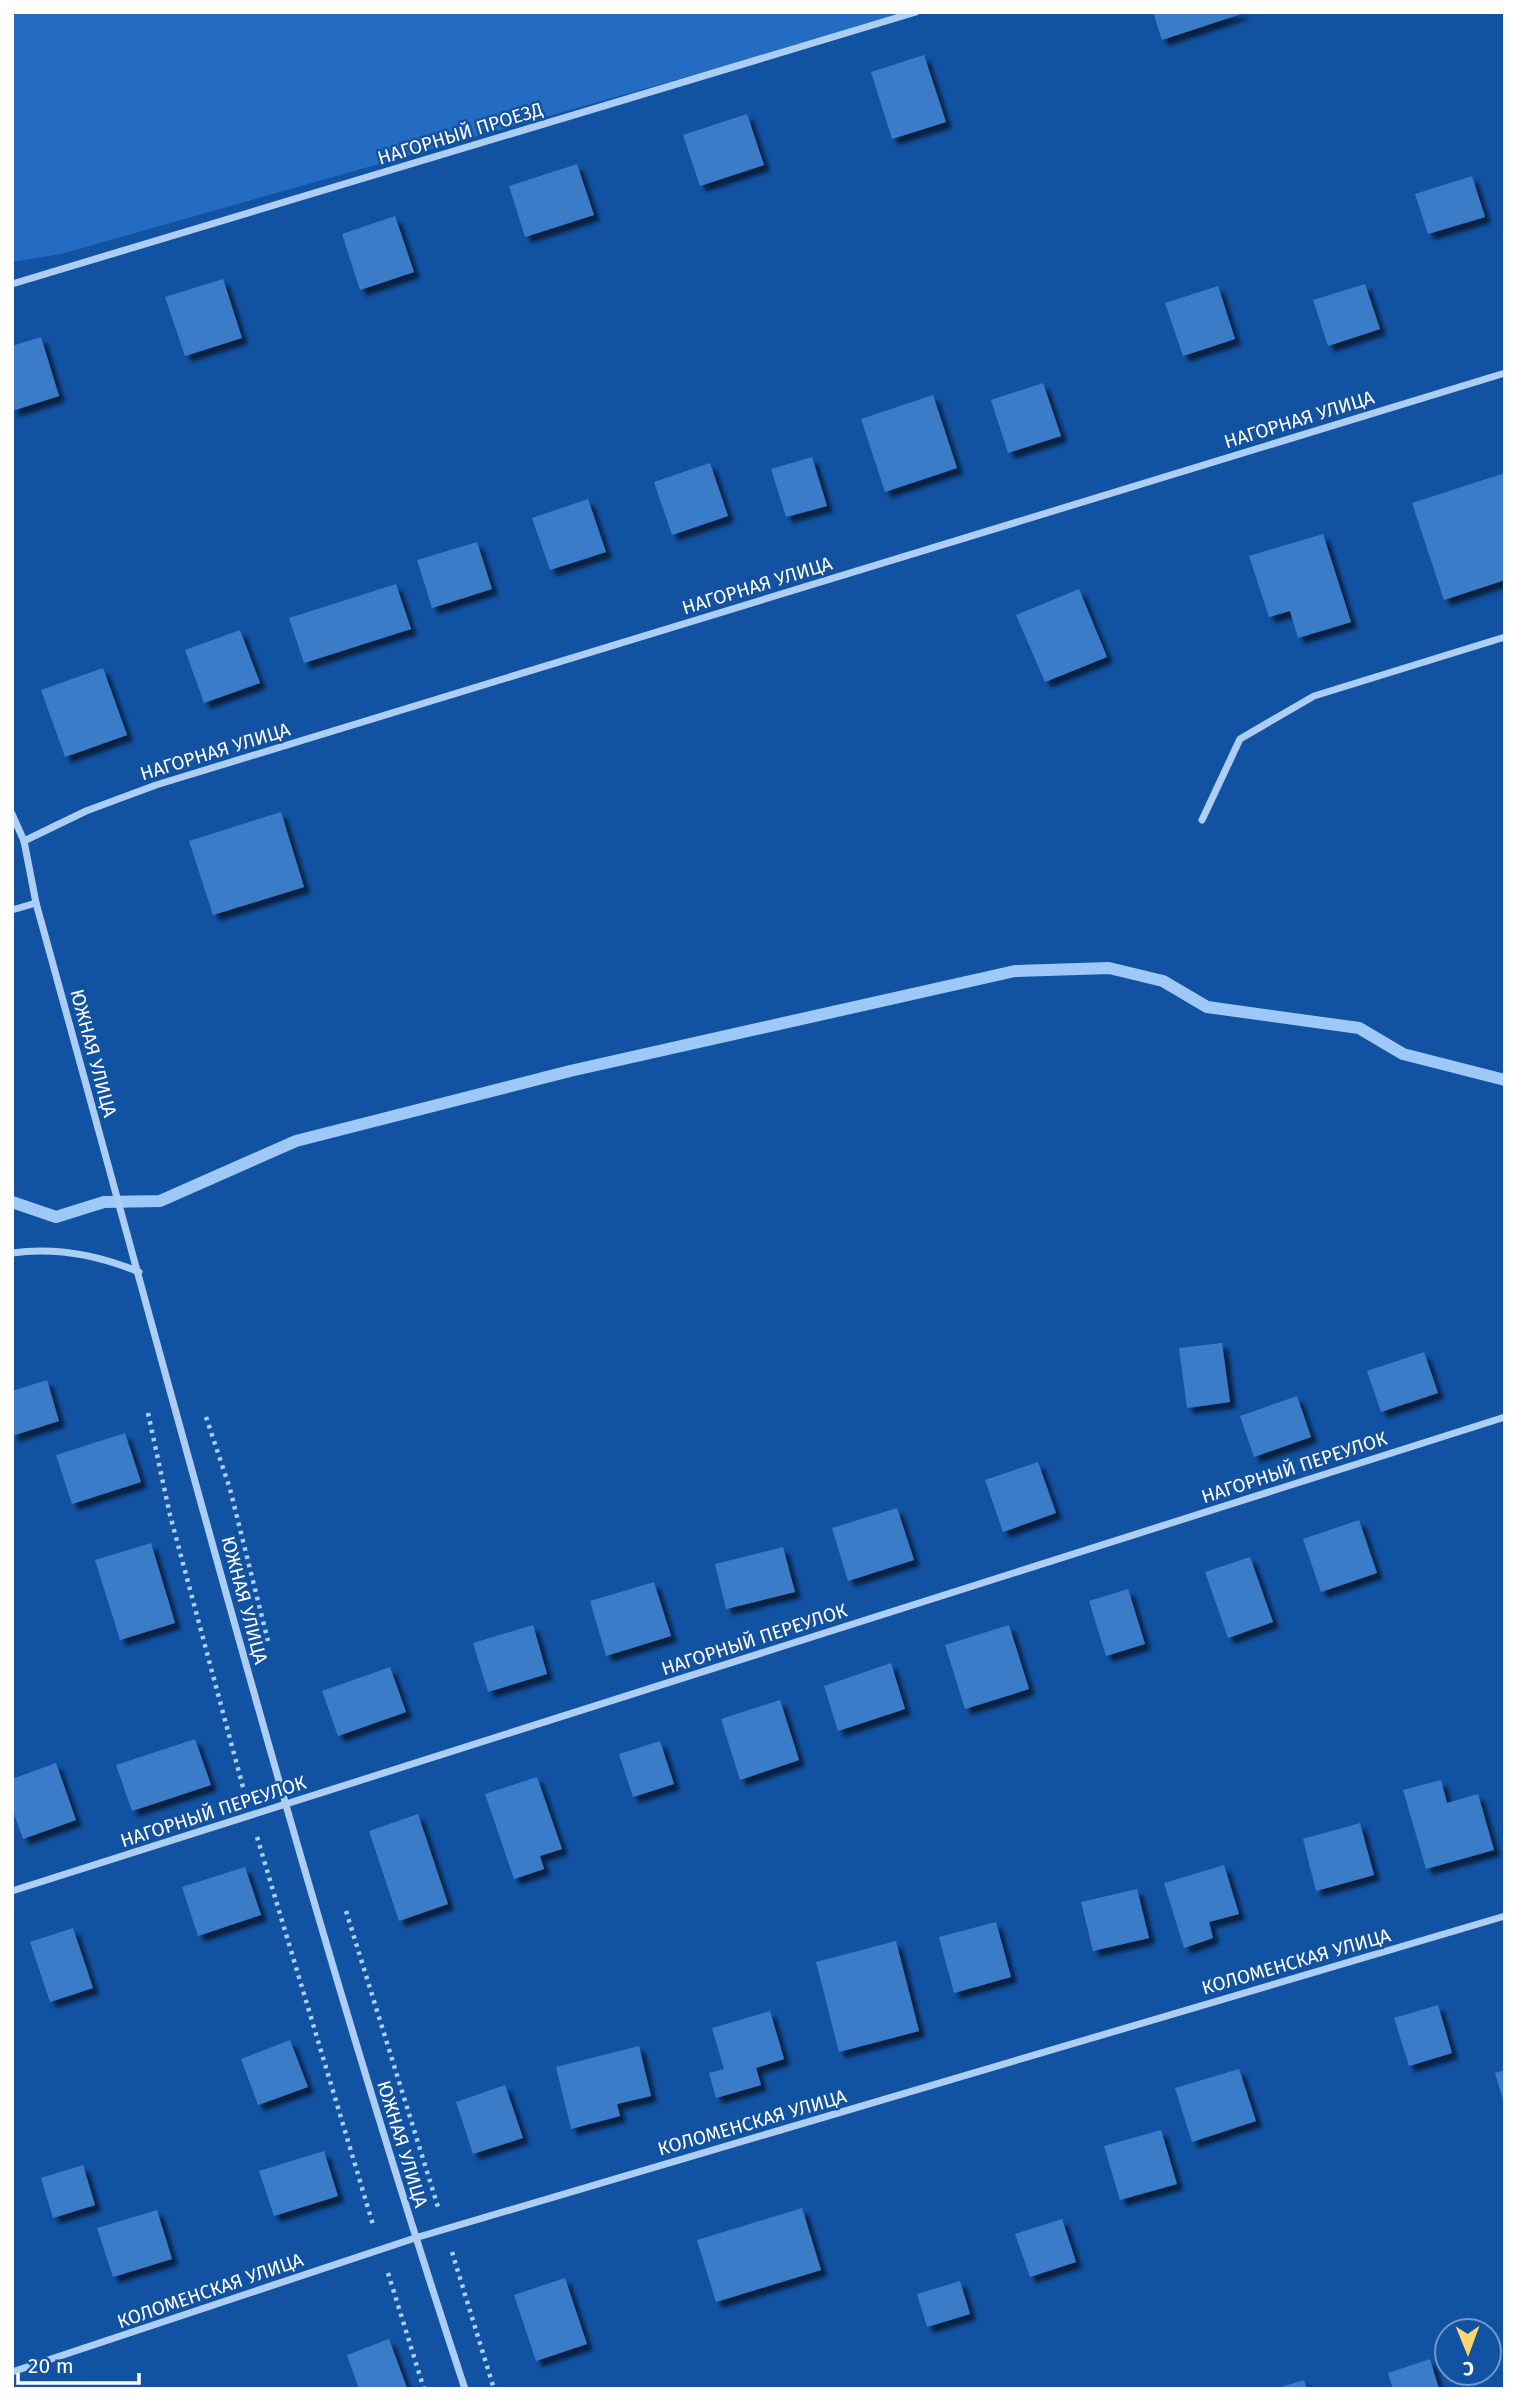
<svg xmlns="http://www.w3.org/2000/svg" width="1517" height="2401" font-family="'Fira Sans',sans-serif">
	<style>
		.green { fill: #246cc1 }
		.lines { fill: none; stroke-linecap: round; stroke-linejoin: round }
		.stream { stroke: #9ec8f8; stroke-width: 12 }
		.building { fill: #3b7bc8; filter: url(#shadow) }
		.path { stroke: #accef5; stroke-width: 4.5; stroke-dasharray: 3.5 5; stroke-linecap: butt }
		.street { stroke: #accef5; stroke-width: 7 }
		.labels { text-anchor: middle; stroke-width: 5; stroke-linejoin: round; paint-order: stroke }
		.street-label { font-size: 19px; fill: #fff; stroke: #1252a2 }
	</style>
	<defs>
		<filter id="shadow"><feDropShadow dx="6" dy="6" stdDeviation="2" flood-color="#0009"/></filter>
	</defs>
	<rect width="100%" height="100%" fill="#1252a2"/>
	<path class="green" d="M12,12H916L61,254L12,262Z"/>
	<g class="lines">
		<path class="stream" d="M12,1202L56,1217L104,1202L160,1201L296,1141L570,1071L1015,971L1109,968L1163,981L1207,1007L1359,1028L1403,1054L1505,1080"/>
	</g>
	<g class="building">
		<path d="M1153,12H1244V13L1162,40Z"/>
		<path d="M924,55L946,122L892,139L871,72Z"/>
		<path d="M747,114L764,165L700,186L683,135Z"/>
		<path d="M577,164L594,215L525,237L509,186Z"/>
		<path d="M1472,176L1485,217L1428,234L1415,194Z"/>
		<path d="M395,216L414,272L360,290L342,234Z"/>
		<path d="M223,279L242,338L185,356L165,297Z"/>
		<path d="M1365,284L1380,329L1328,346L1313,300Z"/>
		<path d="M1218,286L1235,339L1183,356L1165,303Z"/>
		<path d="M41,337L59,396L12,411V346Z"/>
		<path d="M1043,383L1061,436L1008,453L991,400Z"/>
		<path d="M933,395L957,468L885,492L861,419Z"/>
		<path d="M812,457L827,506L786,517L771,469Z"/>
		<path d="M710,463L728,516L672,535L654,482Z"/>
		<path d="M1505,473V580L1444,600L1412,503Z"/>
		<path d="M588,499L606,552L550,570L532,518Z"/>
		<path d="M1323,534L1351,622L1298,638L1290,611L1269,617L1249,556Z"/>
		<path d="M477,542L492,589L432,608L417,560Z"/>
		<path d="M396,584L411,629L304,663L289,618Z"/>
		<path d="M1079,589L1107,657L1045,682L1016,615Z"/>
		<path d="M240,630L260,683L204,703L185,650Z"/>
		<path d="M103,668L127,735L65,757L41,690Z"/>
		<path d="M281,812L304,887L213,915L189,841Z"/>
		<path d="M1222,1343L1230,1402L1187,1408L1179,1348Z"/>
		<path d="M1424,1352L1438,1393L1381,1412L1367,1371Z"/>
		<path d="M47,1380L59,1421L12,1436V1391Z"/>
		<path d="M1297,1396L1311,1437L1254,1457L1240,1416Z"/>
		<path d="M125,1433L141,1482L72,1504L56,1455Z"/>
		<path d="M1038,1462L1056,1513L1003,1532L985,1480Z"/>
		<path d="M897,1508L914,1560L848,1581L832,1528Z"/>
		<path d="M1359,1520L1377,1573L1321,1592L1303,1539Z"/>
		<path d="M151,1543L175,1623L120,1640L95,1560Z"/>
		<path d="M783,1547L795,1592L726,1609L715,1564Z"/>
		<path d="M1250,1557L1273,1622L1228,1638L1205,1572Z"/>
		<path d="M654,1582L671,1636L606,1656L590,1601Z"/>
		<path d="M1128,1589L1145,1644L1106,1656L1089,1601Z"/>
		<path d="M533,1625L547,1674L488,1692L473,1643Z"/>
		<path d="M1009,1625L1029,1689L965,1709L945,1645Z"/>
		<path d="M891,1663L905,1709L838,1731L824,1686Z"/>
		<path d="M390,1667L406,1712L338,1736L322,1691Z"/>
		<path d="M780,1700L799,1760L740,1780L721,1719Z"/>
		<path d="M195,1739L211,1785L132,1811L116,1765Z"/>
		<path d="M660,1741L674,1784L633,1797L619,1754Z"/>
		<path d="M56,1763L76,1820L23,1839L12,1808V1779Z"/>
		<path d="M537,1777L562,1849L540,1856L544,1869L514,1879L485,1794Z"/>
		<path d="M1441,1780L1447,1803L1478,1794L1494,1850L1426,1869L1403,1790Z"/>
		<path d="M418,1814L448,1904L399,1921L369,1831Z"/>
		<path d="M1360,1823L1374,1875L1316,1891L1303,1839Z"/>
		<path d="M1224,1865L1239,1914L1209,1922L1213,1938L1184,1948L1164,1883Z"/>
		<path d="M245,1867L261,1915L198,1936L182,1887Z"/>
		<path d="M1137,1889L1149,1938L1093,1951L1081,1902Z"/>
		<path d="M996,1922L1011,1977L954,1993L939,1937Z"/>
		<path d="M73,1928L93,1988L50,2002L30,1942Z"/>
		<path d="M896,1941L919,2031L839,2052L816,1962Z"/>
		<path d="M1438,2005L1452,2053L1409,2066L1394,2018Z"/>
		<path d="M770,2011L784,2059L756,2068L761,2085L716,2098L709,2073L724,2069L712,2028Z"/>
		<path d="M290,2040L308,2087L258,2105L241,2059Z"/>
		<path d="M639,2046L651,2096L617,2104L620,2116L571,2129L556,2067Z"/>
		<path d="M1239,2069L1256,2121L1192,2142L1175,2088Z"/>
		<path d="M1505,2070V2103H1504L1495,2073Z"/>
		<path d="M505,2085L523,2138L473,2154L456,2102Z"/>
		<path d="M1161,2130L1177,2184L1120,2200L1104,2146Z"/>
		<path d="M324,2151L338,2196L274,2216L259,2171Z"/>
		<path d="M83,2165L95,2205L53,2218L41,2178Z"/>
		<path d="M802,2208L821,2270L716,2302L697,2240Z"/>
		<path d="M157,2210L172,2259L113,2277L97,2228Z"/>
		<path d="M1062,2219L1076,2262L1030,2277L1015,2234Z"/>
		<path d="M565,2278L587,2344L536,2361L514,2295Z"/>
		<path d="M960,2281L970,2314L927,2327L917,2294Z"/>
		<path d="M389,2339L407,2388L359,2389L347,2355Z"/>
		<path d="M1430,2359L1439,2389H1393L1388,2373Z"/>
		<path d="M1304,2380L1307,2389H1278V2388Z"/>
	</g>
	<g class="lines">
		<g class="path">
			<path d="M148,1413L170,1515L244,1791"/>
			<path d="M206,1417L230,1489L268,1641"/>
			<path d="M257,1837L374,2228"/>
			<path d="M346,1911L438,2207"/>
			<path d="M452,2252L494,2389"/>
			<path d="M388,2273L424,2389"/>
		</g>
		<g class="street">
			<path d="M12,284L916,12"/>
			<path d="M12,814L24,841L36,903C174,1400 303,1899 465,2389"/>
			<path d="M1202,820L1240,739L1314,696L1505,637"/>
			<path d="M24,841L86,811L156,785L1505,373"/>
			<path d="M12,910L36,903"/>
			<path d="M12,1253C56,1247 98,1255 139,1272"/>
			<path d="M12,1891L1505,1417"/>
			<path d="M12,2372L415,2238L1505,1916"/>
		</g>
	</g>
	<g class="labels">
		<g class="street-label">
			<text transform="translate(460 133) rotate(-17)" y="7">НАГОРНЫЙ ПРОЕЗД</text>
			<text transform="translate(1299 419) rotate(-17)" y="7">НАГОРНАЯ УЛИЦА</text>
			<text transform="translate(757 585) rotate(-17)" y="7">НАГОРНАЯ УЛИЦА</text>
			<text transform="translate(215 751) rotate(-17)" y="7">НАГОРНАЯ УЛИЦА</text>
			<text transform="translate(94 1053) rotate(75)" y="7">ЮЖНАЯ УЛИЦА</text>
			<text transform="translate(1294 1467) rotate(-18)" y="7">НАГОРНЫЙ ПЕРЕУЛОК</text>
			<text transform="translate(245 1600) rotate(75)" y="7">ЮЖНАЯ УЛИЦА</text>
			<text transform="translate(754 1639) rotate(-18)" y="7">НАГОРНЫЙ ПЕРЕУЛОК</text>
			<text transform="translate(213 1811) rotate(-18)" y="7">НАГОРНЫЙ ПЕРЕУЛОК</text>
			<text transform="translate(1296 1961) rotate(-16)" y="7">КОЛОМЕНСКАЯ УЛИЦА</text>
			<text transform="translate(752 2122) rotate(-16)" y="7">КОЛОМЕНСКАЯ УЛИЦА</text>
			<text transform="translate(403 2144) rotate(73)" y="7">ЮЖНАЯ УЛИЦА</text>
			<text transform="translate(210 2290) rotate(-19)" y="7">КОЛОМЕНСКАЯ УЛИЦА</text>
		</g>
	</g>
	<rect width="1517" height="2401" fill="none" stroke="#ffffff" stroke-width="28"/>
	<g transform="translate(1468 2352) rotate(179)"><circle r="33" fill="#1252a2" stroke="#7197c7" stroke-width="2"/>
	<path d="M0-5L12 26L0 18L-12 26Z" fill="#ffd570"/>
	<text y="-10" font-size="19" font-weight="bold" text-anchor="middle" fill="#ffffff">С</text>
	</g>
	<path d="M18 2373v10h121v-10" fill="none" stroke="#ffffff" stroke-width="3.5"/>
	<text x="28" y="2373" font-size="21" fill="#ffffff" stroke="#1252a2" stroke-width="5" paint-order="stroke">20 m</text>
</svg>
